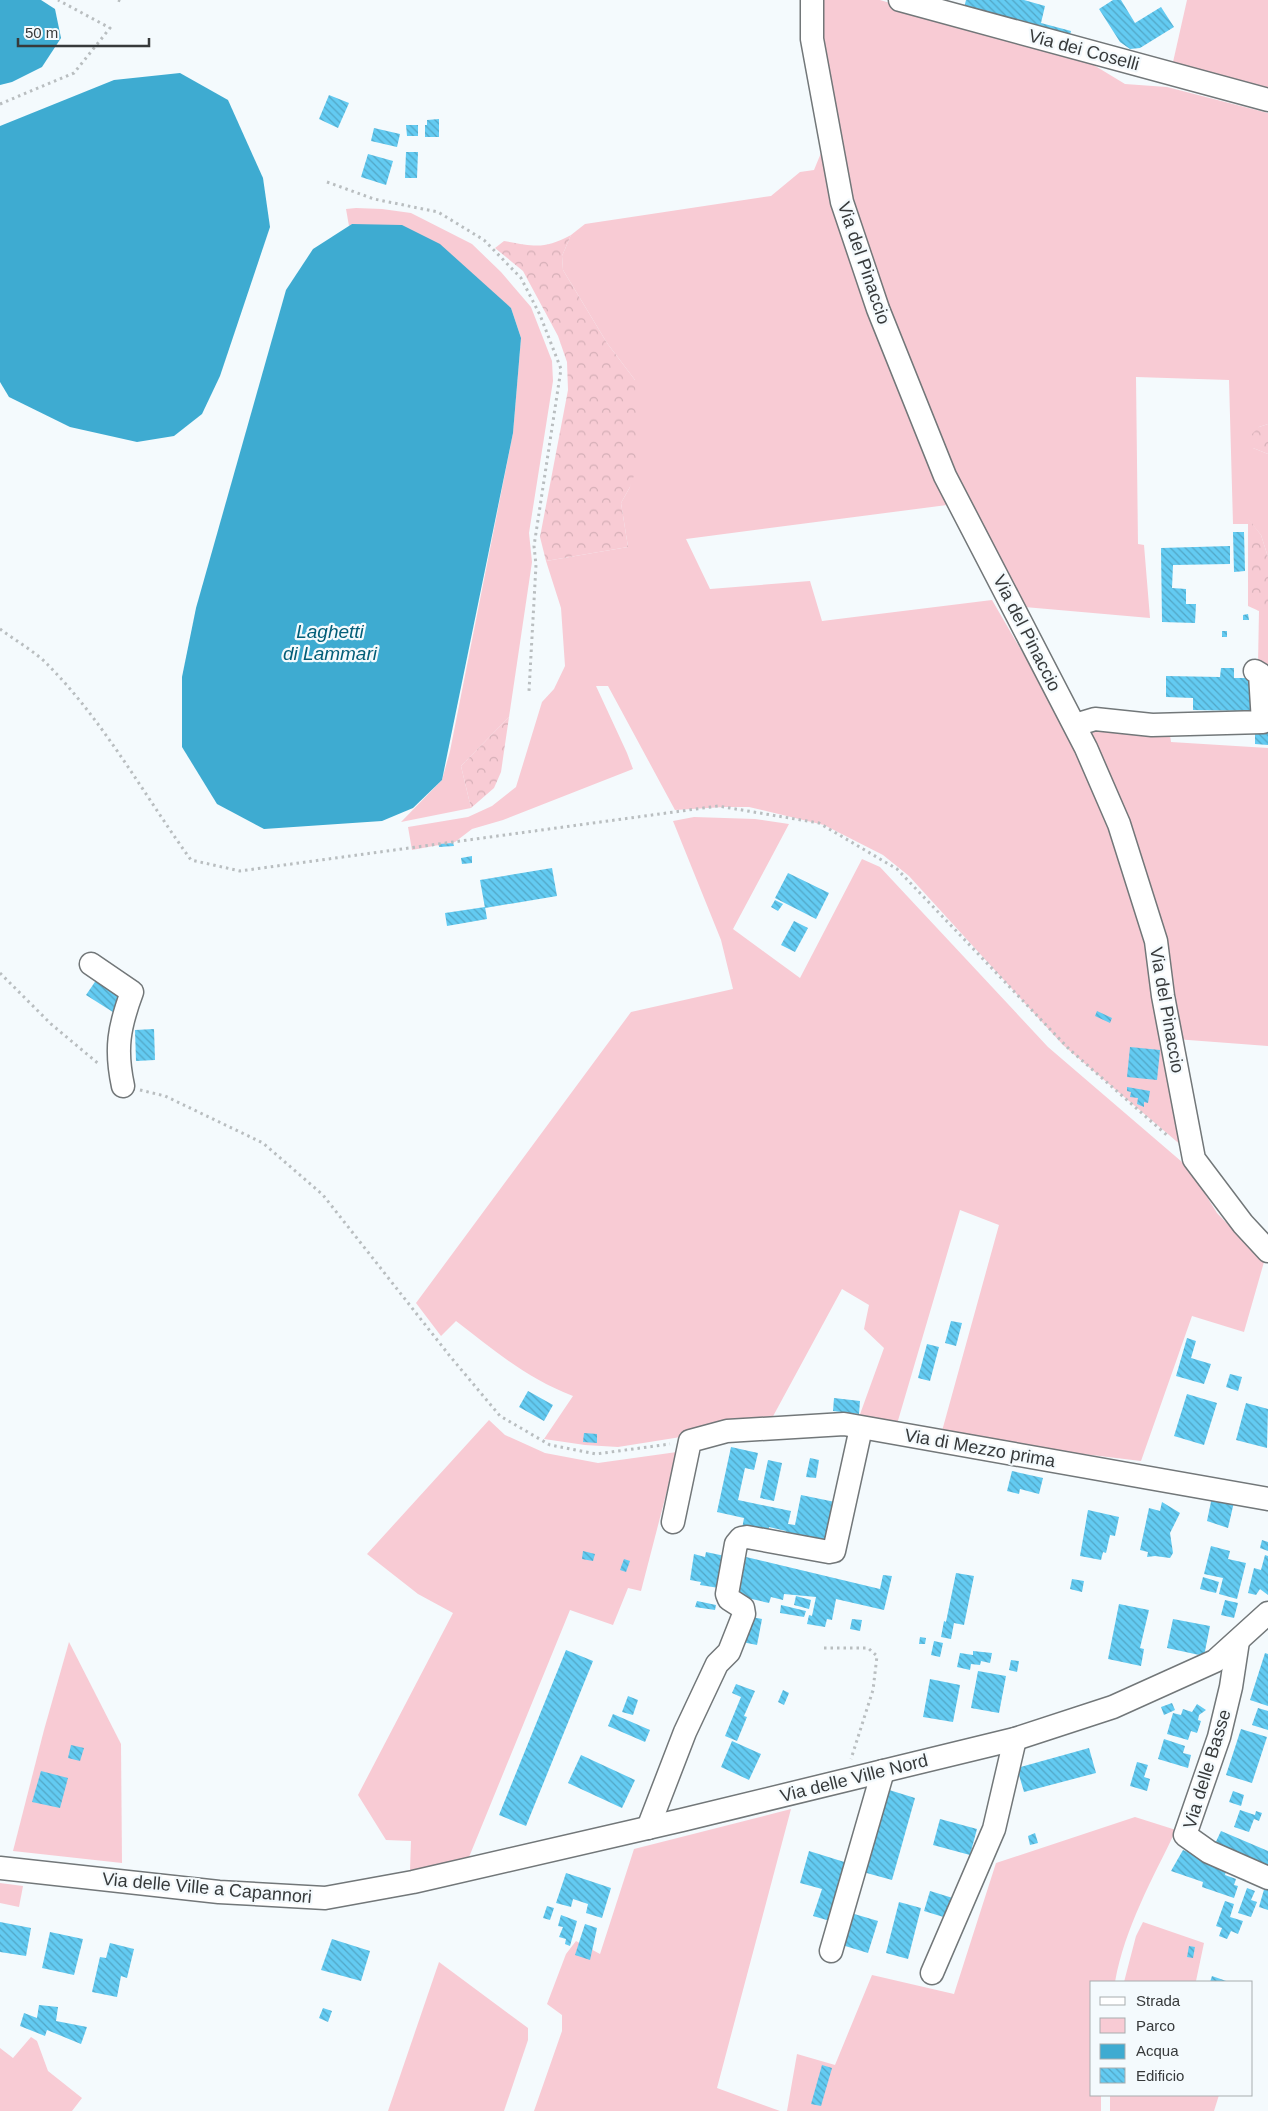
<svg xmlns="http://www.w3.org/2000/svg" width="1268" height="2111" font-family="Helvetica,sans-serif">
	<style>
		.green { fill: #f8cbd4 }
		.forest { fill: url(#forest-crowns) }
		.water { fill: #3eabd1 }
		.building { fill: url(#building-back-hatch) }
		.lines { fill: none; stroke-linecap: round; stroke-linejoin: round }
		.minor-casing { stroke: #727779; stroke-width: 25 }
		.path { stroke: #b9bec0; stroke-width: 3; stroke-dasharray: 2.5 4; stroke-linecap: butt }
		.minor { stroke: #fff; stroke-width: 22 }
		.labels { text-anchor: middle; stroke-width: 4.5; stroke-linejoin: round; paint-order: stroke }
		.street-label { font-size: 18px; fill: #373a3b; stroke: #f4fafd }
		.water-label { font-size: 19px; font-style: italic; fill: #025e78; stroke: #f4fafd }
	</style>
	<defs>
		<pattern id="forest-crowns" width="20" height="18" patternUnits="userSpaceOnUse" patternTransform="scale(1.25)"><rect width="20" height="18" fill="#f8cbd4"/><path d="M2 6a3 3 0 1 1 6 0M12 15a3 3 0 1 1 6 0" fill="none" stroke="#d5afb7"/></pattern>
		<pattern id="building-back-hatch" width="6" height="6" patternUnits="userSpaceOnUse" patternTransform="scale(1.25)"><rect width="6" height="6" fill="#63cbf2"/><path d="M-1 5l2 2M0 0l6 6M5-1l2 2" fill="none" stroke="#52a6c5"/></pattern>
	</defs>
	<rect width="100%" height="100%" fill="#f4fafd"/>
	<g class="green">
		<path d="M819,0H880L1092,64L1125,84L1167,87L1268,113V424L1259,427L1253,448L1268,454V557L1261,535L1248,519V524H1233L1229,380L1136,377L1138,544L1144,545L1150,618L1014,606L938,442L850,213L822,36Z"/>
		<path d="M1187,0H1268V96L1171,71Z"/>
		<path d="M821,153L825,159L874,328L947,505L686,539L710,589L810,581L822,621L992,600L1068,731L1109,827L1143,927L1182,1146L1063,1045L909,876L883,855L824,825L749,807H724L675,810L608,686H596L627,753L633,769L503,820L472,829L455,842L412,850L408,827L468,817L492,806L516,787L542,702L554,689L565,666L561,608L546,561L628,547L621,503L630,487L635,380L607,343L563,270L562,256L571,235L585,224L771,196L800,172L814,170Z"/>
		<path d="M356,208L382,209L411,213L472,244L501,272L531,307L552,361L553,381L529,533L532,562L509,717L461,766L471,808L401,822L442,780L450,751L513,433L521,338L511,308L490,291L352,224L349,226L346,209Z"/>
		<path d="M1259,611H1268V665L1258,664Z"/>
		<path d="M1169,728L1171,742L1268,748V1046L1175,1039L1089,738L1094,730Z"/>
		<path d="M694,817L755,819L789,824L733,929L800,978L862,859L880,867L1048,1047L1189,1168L1217,1213L1264,1262L1244,1332L1192,1316L1141,1461L1083,1454L1081,1463L942,1431L999,1225L960,1210L897,1424L859,1417L884,1348L864,1329L869,1305L842,1289L771,1420L687,1436L618,1447L585,1445L544,1439L573,1396C526,1378 495,1351 456,1321L441,1336L416,1303L631,1012L733,989L721,940L673,821Z"/>
		<path d="M489,1420L505,1435L545,1453L598,1463L677,1452L641,1591L628,1588L613,1625L570,1610L467,1862L410,1871L411,1841L386,1840L358,1795L453,1613L418,1594L367,1554Z"/>
		<path d="M69,1642L121,1744L122,1863L13,1851L44,1730Z"/>
		<path d="M791,1809L717,2088L780,2111H534L562,2031V2015L547,2004L566,1954L576,1941L600,1954L634,1849Z"/>
		<path d="M1135,1817L1176,1830C1152,1880 1125,1927 1115,1982H1092V2095H1101V2111H787L797,2054L835,2065L872,1975L954,1994L996,1863Z"/>
		<path d="M0,1883L23,1886L19,1907L0,1903Z"/>
		<path d="M1143,1922L1204,1943L1196,1981L1199,1982H1124L1136,1936Z"/>
		<path d="M439,1962L528,2028V2040L504,2111H388Z"/>
		<path d="M31,2037L37,2041L48,2071L82,2098L72,2111H0V2048L13,2058Z"/>
		<path d="M1110,2095H1219L1214,2111H1110Z"/>
	</g>
	<g class="forest">
		<path d="M571,235L562,256L563,270L607,343L635,380L638,464L630,487L621,503L628,547L546,561L540,537L568,390L567,362L558,336L523,271L495,248L504,241C534,246 543,250 571,235Z"/>
		<path d="M1268,424V454L1253,448L1250,436L1259,427Z"/>
		<path d="M1248,518L1261,535L1268,557V611H1259L1248,606Z"/>
		<path d="M509,717L501,772L494,788L471,808L461,766Z"/>
	</g>
	<g class="water">
		<path d="M0,0H41L55,9L61,38L42,67L12,82L0,85Z"/>
		<path d="M180,73L228,100L263,178L270,227L220,376L202,414L174,436L137,442L70,427L9,397L0,382V126L114,80Z"/>
		<path d="M352,224L402,225L440,244L511,308L521,338L513,433L442,780L413,808L382,821L264,829L217,804L182,747V677L196,608L286,290L313,249Z"/>
	</g>
	<g class="building">
		<path d="M966,0H1024L1045,6L1041,23L1071,31L1068,43L962,16Z"/>
		<path d="M1113,0H1121L1135,23L1161,7L1174,27L1140,48L1130,49L1120,42L1099,9Z"/>
		<path d="M329,95L349,103L338,128L319,119Z"/>
		<path d="M439,119V137H425V125H427V120Z"/>
		<path d="M406,125H418V136H407Z"/>
		<path d="M374,128L400,134L397,147L371,141Z"/>
		<path d="M406,152H418L417,178H405Z"/>
		<path d="M368,154L393,161L386,185L361,177Z"/>
		<path d="M1233,532H1244L1245,571L1234,572Z"/>
		<path d="M1230,546V564L1173,565L1172,588L1186,589V604H1196L1195,623L1162,622L1161,548Z"/>
		<path d="M1248,614L1249,620H1243V615Z"/>
		<rect x="1222" y="631" width="5" height="6"/>
		<path d="M1221,668H1234V678H1254L1253,711L1193,710V698L1166,697V676L1220,677Z"/>
		<path d="M1255,730H1268V745L1255,744Z"/>
		<path d="M453,843L454,846L439,847V844Z"/>
		<path d="M472,856V863L462,864L461,858Z"/>
		<path d="M552,868L557,896L485,908L480,880Z"/>
		<path d="M788,873L829,893L816,919L775,898Z"/>
		<path d="M775,900L783,904L778,911L771,907Z"/>
		<path d="M485,907L487,919L447,926L445,913Z"/>
		<path d="M794,921L808,928L795,952L781,945Z"/>
		<path d="M99,976L128,997L116,1014L86,995Z"/>
		<path d="M1097,1011L1112,1018L1110,1023L1095,1016Z"/>
		<path d="M154,1029L155,1060L136,1061L135,1030Z"/>
		<path d="M1130,1047L1160,1050L1157,1080L1127,1077Z"/>
		<path d="M1127,1087L1150,1091L1148,1103L1144,1102V1107L1137,1104L1138,1098L1130,1097L1131,1092L1127,1091Z"/>
		<path d="M951,1321L962,1323L956,1346L945,1343Z"/>
		<path d="M1187,1338L1196,1341L1191,1358L1211,1364L1204,1384L1176,1376Z"/>
		<path d="M927,1344L939,1347L930,1381L918,1378Z"/>
		<path d="M1230,1374L1242,1377L1238,1391L1226,1387Z"/>
		<path d="M528,1391L553,1405L544,1421L519,1407Z"/>
		<path d="M1187,1394L1217,1403L1204,1445L1174,1436Z"/>
		<path d="M834,1398L860,1401L859,1414L833,1411Z"/>
		<path d="M1246,1403L1268,1409L1267,1448L1236,1440Z"/>
		<path d="M584,1433L597,1434V1443L583,1442Z"/>
		<path d="M731,1447L758,1453L754,1470L745,1468L738,1500L791,1511L788,1524L795,1525L801,1495L840,1503L831,1545L785,1537L786,1531L769,1527L768,1535L742,1529L744,1518L717,1512Z"/>
		<path d="M810,1458L819,1460L816,1478L806,1477Z"/>
		<path d="M768,1460L782,1463L774,1501L760,1498Z"/>
		<path d="M1012,1471L1043,1478L1039,1494L1020,1489L1019,1494L1007,1491Z"/>
		<path d="M1212,1497L1234,1502L1228,1528L1207,1521Z"/>
		<path d="M1162,1502L1180,1513L1170,1533L1173,1553L1170,1558L1155,1556L1147,1557L1148,1552L1140,1550L1149,1508L1160,1511Z"/>
		<path d="M1088,1510L1119,1517L1115,1536L1110,1535L1106,1553L1103,1552L1101,1560L1080,1556Z"/>
		<path d="M1262,1540L1268,1542V1551L1260,1548Z"/>
		<path d="M1211,1546L1230,1551L1228,1559L1246,1563L1237,1599L1219,1594L1223,1578L1204,1574Z"/>
		<path d="M583,1551L595,1554L593,1561L582,1559Z"/>
		<path d="M706,1552L725,1556L719,1588L700,1585L701,1582L690,1580L694,1554L705,1557Z"/>
		<path d="M1265,1555L1268,1556V1595L1260,1589L1256,1595L1248,1593L1254,1568L1261,1570Z"/>
		<path d="M746,1557L880,1589L883,1575L892,1576L884,1610L836,1599L832,1620L827,1619L825,1627L807,1624L809,1615L812,1616L816,1597L784,1594L783,1600L771,1597L769,1603L734,1595L737,1581H741Z"/>
		<path d="M624,1559L630,1561L626,1572L620,1570Z"/>
		<path d="M956,1573L974,1576L964,1625L954,1623L951,1639L941,1637L944,1621L946,1622Z"/>
		<path d="M1203,1577L1219,1582L1216,1593L1200,1589Z"/>
		<path d="M1072,1579L1084,1581L1082,1592L1070,1589Z"/>
		<path d="M796,1596L811,1600L809,1609L794,1605Z"/>
		<path d="M1225,1600L1238,1603L1234,1618L1221,1615Z"/>
		<path d="M697,1601L716,1605L715,1610L695,1607Z"/>
		<path d="M1119,1604L1149,1610L1140,1648L1144,1649L1141,1666L1108,1659Z"/>
		<path d="M781,1605L806,1611L804,1617L780,1613Z"/>
		<path d="M747,1616L762,1619L757,1645L742,1642Z"/>
		<path d="M852,1619L862,1620L860,1631L850,1629Z"/>
		<path d="M1173,1619L1210,1626L1204,1656L1167,1648Z"/>
		<path d="M920,1637L926,1638L925,1644H919Z"/>
		<path d="M934,1641L943,1643L940,1657L931,1655Z"/>
		<path d="M566,1650L593,1661L526,1826L499,1815Z"/>
		<path d="M973,1651L992,1653L990,1663L981,1661L980,1665L971,1664L970,1670L957,1667L960,1653L973,1655Z"/>
		<path d="M1265,1653L1268,1654V1706L1250,1700Z"/>
		<path d="M1011,1660L1019,1661L1017,1672L1009,1670Z"/>
		<path d="M978,1671L1006,1676L999,1713L971,1708Z"/>
		<path d="M930,1679L960,1685L953,1722L923,1717Z"/>
		<path d="M736,1684L755,1691L744,1716L747,1717L737,1741L725,1736L741,1697L732,1693Z"/>
		<path d="M783,1690L789,1693L784,1705L778,1702Z"/>
		<path d="M628,1696L638,1700L633,1715L622,1712Z"/>
		<path d="M1172,1703L1175,1710L1164,1715L1161,1707Z"/>
		<path d="M1197,1704L1206,1710L1199,1715L1198,1720L1201,1721L1197,1733L1191,1731L1188,1740L1167,1734L1173,1713L1181,1715L1183,1709L1192,1712Z"/>
		<path d="M1258,1708L1268,1711V1730L1252,1725Z"/>
		<path d="M613,1714L650,1730L645,1742L608,1726Z"/>
		<path d="M1241,1729L1267,1737L1252,1783L1226,1775Z"/>
		<path d="M1164,1739L1185,1746L1183,1753L1191,1755L1188,1768L1158,1759Z"/>
		<path d="M732,1741L761,1754L749,1780L721,1767Z"/>
		<path d="M71,1745L84,1748L80,1761L68,1758Z"/>
		<path d="M1089,1748L1096,1773L1024,1792L1017,1768Z"/>
		<path d="M581,1755L635,1780L622,1808L568,1783Z"/>
		<path d="M1137,1762L1148,1765L1144,1777L1150,1779L1147,1791L1130,1786Z"/>
		<path d="M41,1771L68,1778L60,1808L32,1802Z"/>
		<path d="M886,1789L915,1798L892,1880L863,1872Z"/>
		<path d="M1233,1791L1244,1795L1241,1806L1229,1802Z"/>
		<path d="M1240,1810L1255,1815L1256,1811L1262,1813L1259,1821L1254,1819L1249,1832L1234,1827Z"/>
		<path d="M940,1819L977,1829L970,1855L933,1845Z"/>
		<path d="M1221,1831L1268,1851V1873L1213,1848Z"/>
		<path d="M1035,1833L1038,1843L1030,1845L1028,1836Z"/>
		<path d="M1183,1850L1227,1868L1225,1875L1236,1879L1234,1885L1238,1886L1234,1898L1202,1887L1203,1882L1171,1871Z"/>
		<path d="M809,1851L854,1865L837,1923L813,1916L822,1889L800,1883Z"/>
		<path d="M566,1873L611,1888L602,1918L586,1913L588,1904L573,1899L571,1907L556,1903Z"/>
		<path d="M1265,1886L1268,1887V1910L1259,1907Z"/>
		<path d="M1247,1888L1255,1891L1251,1900L1257,1902L1251,1917L1238,1913Z"/>
		<path d="M930,1891L956,1899L950,1919L924,1911Z"/>
		<path d="M1225,1901L1234,1904L1230,1917L1243,1921L1238,1934L1231,1931L1227,1939L1219,1936L1222,1928L1216,1926Z"/>
		<path d="M899,1902L921,1908L908,1959L886,1953Z"/>
		<path d="M547,1906L554,1908L550,1920L543,1918Z"/>
		<path d="M851,1913L878,1921L868,1953L842,1945Z"/>
		<path d="M561,1915L577,1921L570,1946L565,1944L566,1939L559,1937L563,1927L558,1926Z"/>
		<path d="M0,1922L31,1928L26,1956L0,1952Z"/>
		<path d="M585,1924L597,1928L590,1960L575,1955Z"/>
		<path d="M50,1932L83,1939L74,1975L42,1968Z"/>
		<path d="M332,1939L370,1951L361,1981L321,1970Z"/>
		<path d="M110,1943L134,1949L127,1978L121,1976L117,1997L92,1992L100,1957L106,1958Z"/>
		<path d="M1189,1946L1195,1947L1193,1958L1187,1957Z"/>
		<path d="M1212,1976L1229,1982H1210Z"/>
		<path d="M39,2005L58,2007L56,2021L87,2027L81,2044L47,2030L45,2036L20,2026L24,2013L37,2018Z"/>
		<path d="M323,2008L332,2011L328,2022L319,2018Z"/>
		<path d="M822,2065L832,2068L821,2106L811,2104Z"/>
	</g>
	<g class="lines">
		<g class="minor-casing">
			<g id="minor">
				<path d="M812,0V39L842,202L878,309L945,476L1086,748L1119,824L1156,941L1163,996L1194,1159L1243,1224L1268,1251"/>
				<path d="M900,0L1268,100"/>
				<path d="M1075,725L1095,719L1152,725L1263,722L1260,674L1255,671"/>
				<path d="M91,964L132,992C119,1027 115,1049 123,1086"/>
				<path d="M673,1522L690,1441L727,1431L844,1424L1268,1499"/>
				<path d="M1238,1641L1231,1687L1219,1737L1185,1835L1209,1852L1268,1878"/>
				<path d="M648,1828L685,1732L717,1664L729,1652L744,1614L743,1608L729,1599L727,1594L736,1544L741,1538L747,1537L829,1552L834,1551L861,1428"/>
				<path d="M0,1868L219,1892L325,1898L413,1882L682,1820L1015,1739L1113,1707L1215,1661L1268,1613"/>
				<path d="M831,1951L883,1771"/>
				<path d="M932,1973L994,1829L1015,1739"/>
			</g>
		</g>
		<g class="path">
			<path d="M118,0L123,2"/>
			<path d="M0,104L74,73L110,28L58,0"/>
			<path d="M327,182L374,199L438,212L484,240L521,278L540,315L561,369L534,546L536,565L529,691"/>
			<path d="M0,629C16,641 36,652 49,666C105,723 144,795 191,860L240,871L718,806L819,823L897,869L1069,1049L1169,1137"/>
			<path d="M0,973L51,1024L100,1065"/>
			<path d="M140,1090L165,1096L263,1143L323,1195L449,1355L500,1416L550,1445L596,1454L670,1444"/>
			<path d="M824,1648H868L877,1656L873,1690L851,1759"/>
		</g>
		<use href="#minor" class="minor"/>
	</g>
	<g class="labels">
		<g class="street-label">
			<text transform="translate(1084 50) rotate(15)" y="6">Via dei Coselli</text>
			<text transform="translate(864 263) rotate(71)" y="6">Via del Pinaccio</text>
			<text transform="translate(1027 633) rotate(63)" y="6">Via del Pinaccio</text>
			<text transform="translate(1167 1010) rotate(80)" y="6">Via del Pinaccio</text>
			<text transform="translate(980 1448) rotate(10)" y="6">Via di Mezzo prima</text>
			<text transform="translate(1207 1769) rotate(-73)" y="6">Via delle Basse</text>
			<text transform="translate(854 1778) rotate(-14)" y="6">Via delle Ville Nord</text>
			<text transform="translate(207 1888) rotate(5)" y="6">Via delle Ville a Capannori</text>
		</g>
		<g class="water-label">
			<text x="330" y="638">Laghetti<tspan x="330" dy="22">di Lammari</tspan></text>
		</g>
	</g>
	<rect x="1090" y="1981" width="162" height="115" fill="#f4fafd" stroke="#a8adaf"/>
	<rect x="1100" y="1997" width="25" height="8" fill="#ffffff" stroke="#a8adaf"/>
	<text x="1136" y="2006" font-size="15" fill="#373a3b">Strada</text>
	<rect x="1100" y="2018" width="25" height="15" fill="#f8cbd4" stroke="#a8adaf"/>
	<text x="1136" y="2031" font-size="15" fill="#373a3b">Parco</text>
	<rect x="1100" y="2044" width="25" height="15" fill="#3eabd1" stroke="#a8adaf"/>
	<text x="1136" y="2056" font-size="15" fill="#373a3b">Acqua</text>
	<rect x="1100" y="2068" width="25" height="15" fill="url(#building-back-hatch)" stroke="#a8adaf"/>
	<text x="1136" y="2081" font-size="15" fill="#373a3b">Edificio</text>
	<path d="M18 38v8h131v-8" fill="none" stroke="#373a3b" stroke-width="2.5"/>
	<text x="25" y="38" font-size="15" fill="#373a3b" stroke="#f4fafd" stroke-width="4" paint-order="stroke">50 m</text>
</svg>
